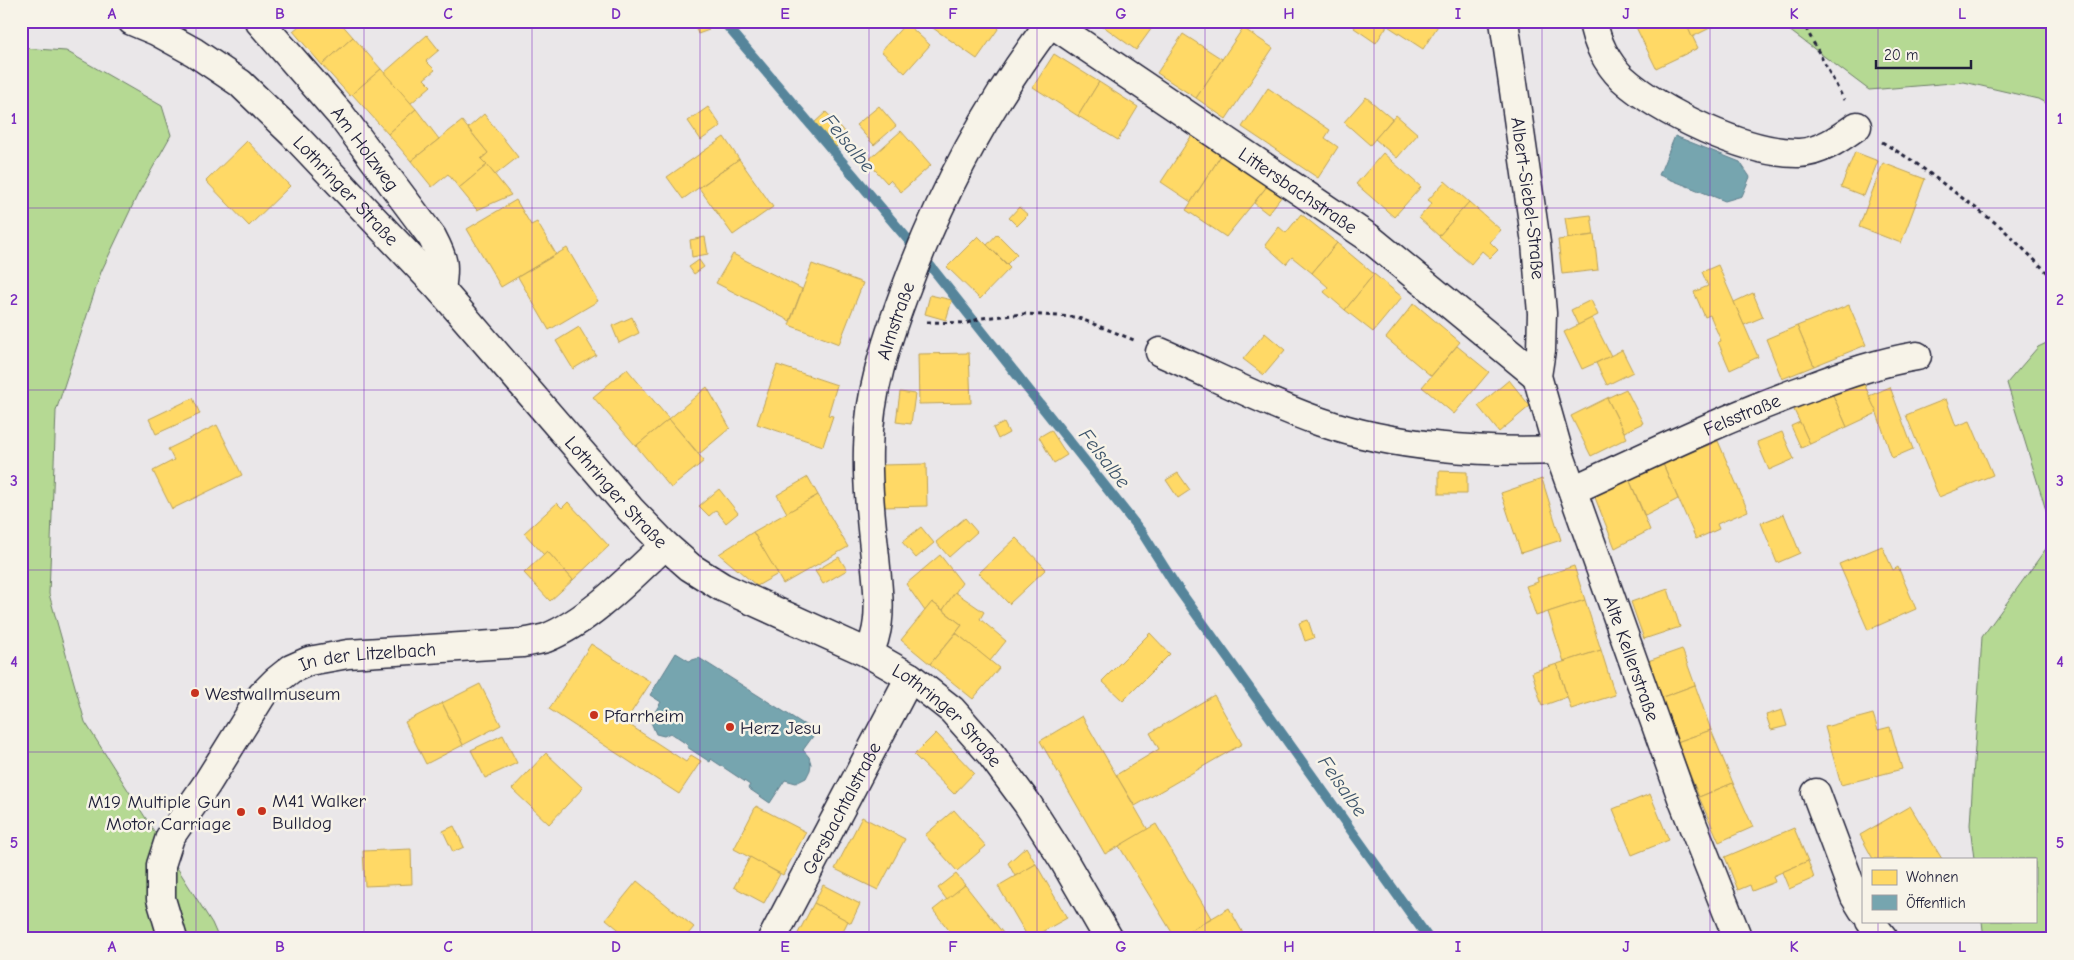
<svg xmlns="http://www.w3.org/2000/svg" width="2074" height="960" font-family="'Comic Neue',sans-serif">
	<style>
		.green { fill: #b5d993; stroke: #6c7e67 }
		.homes { fill: #ffd966; stroke: #bda259 }
		.public { fill: #76a5af; stroke: #5d7e8c }
		.lines { fill: none; stroke-linecap: round; stroke-linejoin: round }
		.stream { stroke: #57859b; stroke-width: 10 }
		.minor-casing { stroke: #22223b; stroke-width: 31 }
		.major-casing { stroke: #22223b; stroke-width: 31 }
		.path { stroke: #22223b; stroke-width: 3; stroke-dasharray: 4 4; stroke-linecap: butt }
		.minor { stroke: #f7f3e8; stroke-width: 28 }
		.major { stroke: #f7f3e8; stroke-width: 28 }
		.grid { fill: none; stroke: #7b2cbf; stroke-width: 1; stroke-opacity: 0.55 }
		.poi-dot { fill: #c8321e; stroke: #f7f3e8; stroke-width: 2 }
		.labels { text-anchor: middle; stroke-width: 5; stroke-linejoin: round; paint-order: stroke }
		.street-label { font-size: 19px; fill: #22223b; stroke: #f7f3e8 }
		.poi-label { font-size: 19px; fill: #22223b; stroke: #f7f3e8; text-anchor: start }
		.water-label { font-size: 20px; font-style: italic; fill: #3d546b; stroke: #f7f3e8 }
		.neatline { fill: none; stroke: #7b2cbf; stroke-width: 2 }
		.grid-label { font-size: 16px; text-anchor: middle; font-weight: bold; fill: #7b2cbf }
	</style>
	<rect width="100%" height="100%" fill="#eae7e9"/>
	<filter id="ink" filterUnits="userSpaceOnUse"><feTurbulence type="fractalNoise" baseFrequency=".02" numOctaves="2"/><feDisplacementMap in="SourceGraphic" scale="10" xChannelSelector="R" yChannelSelector="G"/><feConvolveMatrix kernelMatrix="1 2 1 2 8 2 1 2 1" color-interpolation-filters="sRGB"/></filter>
	<g filter="url(#ink)">
		<g class="green">
			<path d="M1777,21H2053V107L2038,99L1964,82L1869,90Z"/>
			<path d="M21,48L66,51L162,106L171,135L137,196L101,272L56,411L49,594L85,722L212,923L219,939H21Z"/>
			<path d="M2053,340V533L2007,383L2038,347Z"/>
			<path d="M2053,539V939H1984L1982,921H2035V859H1974L1970,825L1982,637Z"/>
		</g>
		<g class="homes">
			<path d="M305,21H339L353,37L322,65L293,31Z"/>
			<path d="M697,21H706L709,30L698,34L694,23Z"/>
			<path d="M923,21H1002L1003,22L977,59Z"/>
			<path d="M1096,21H1157L1136,50Z"/>
			<path d="M1359,21H1380L1387,26L1376,43L1354,28Z"/>
			<path d="M1380,21H1441L1423,49Z"/>
			<path d="M1633,21H1685L1698,48L1656,68Z"/>
			<path d="M1685,21H1722V22L1692,37Z"/>
			<path d="M906,23L930,45L905,73L881,51Z"/>
			<path d="M1243,28L1273,48L1226,119L1196,98Z"/>
			<path d="M1183,34L1222,59L1196,98L1157,73Z"/>
			<path d="M427,35L439,50L426,61L435,70L424,79L431,86L410,104L384,73Z"/>
			<path d="M353,37L381,69L350,96L322,65Z"/>
			<path d="M1054,54L1099,82L1078,116L1033,87Z"/>
			<path d="M381,69L416,109L388,134L352,94Z"/>
			<path d="M1099,82L1138,107L1118,140L1078,116Z"/>
			<path d="M1268,88L1330,130L1325,138L1338,147L1318,178L1242,127Z"/>
			<path d="M1366,97L1392,119L1370,145L1344,122Z"/>
			<path d="M879,106L896,126L874,145L856,125Z"/>
			<path d="M708,107L721,126L701,140L688,121Z"/>
			<path d="M416,109L439,139L411,161L388,134Z"/>
			<path d="M826,112L848,136L836,147L814,123Z"/>
			<path d="M484,114L518,157L495,175L481,159L488,153L468,128Z"/>
			<path d="M1396,115L1418,134L1397,158L1375,139Z"/>
			<path d="M462,121L488,153L481,159L487,165L459,188L448,174L432,187L411,161Z"/>
			<path d="M901,131L931,165L901,192L890,180L887,183L867,161Z"/>
			<path d="M1192,135L1222,154L1191,202L1161,182Z"/>
			<path d="M724,137L739,159L683,199L667,177Z"/>
			<path d="M247,141L290,186L249,226L206,181Z"/>
			<path d="M1855,152L1878,161L1864,196L1841,187Z"/>
			<path d="M1383,153L1421,187L1394,217L1356,184Z"/>
			<path d="M1222,154L1268,185L1226,237L1186,210Z"/>
			<path d="M739,159L773,207L733,235L699,188Z"/>
			<path d="M1883,163L1925,179L1901,243L1859,227Z"/>
			<path d="M487,165L511,195L477,210L459,188Z"/>
			<path d="M1445,181L1469,202L1439,236L1419,218L1432,203L1428,200Z"/>
			<path d="M1268,185L1282,196L1268,214L1254,203Z"/>
			<path d="M516,200L531,225L537,222L556,254L501,287L467,229Z"/>
			<path d="M1469,202L1501,230L1490,242L1498,250L1490,258L1482,251L1471,264L1439,236Z"/>
			<path d="M1019,207L1028,215L1017,226L1009,218Z"/>
			<path d="M1301,214L1337,243L1312,273L1292,257L1286,264L1265,245L1279,227L1286,233Z"/>
			<path d="M1591,215L1594,235L1568,238L1565,218Z"/>
			<path d="M997,234L1017,254L1007,264L987,245Z"/>
			<path d="M1594,235L1598,270L1562,274L1558,240Z"/>
			<path d="M978,236L1010,268L980,299L947,267Z"/>
			<path d="M705,237L708,254L692,257L690,240Z"/>
			<path d="M1337,243L1374,274L1345,310L1324,292L1328,287L1312,273Z"/>
			<path d="M567,248L598,301L549,330L518,277Z"/>
			<path d="M733,254L802,289L790,321L716,283Z"/>
			<path d="M699,260L704,267L694,274L689,267Z"/>
			<path d="M812,264L863,283L839,344L789,325Z"/>
			<path d="M1718,265L1758,357L1730,370L1718,342L1721,341L1710,315L1705,317L1694,292L1708,286L1702,272Z"/>
			<path d="M1374,274L1402,297L1373,332L1345,310Z"/>
			<path d="M1753,293L1763,317L1744,325L1734,302Z"/>
			<path d="M930,295L952,300L946,320L925,314Z"/>
			<path d="M1591,300L1598,315L1578,325L1571,310Z"/>
			<path d="M1414,303L1460,342L1431,376L1386,338Z"/>
			<path d="M1849,305L1866,345L1814,366L1797,326Z"/>
			<path d="M632,317L639,333L619,343L612,326Z"/>
			<path d="M1592,318L1611,356L1582,369L1564,332Z"/>
			<path d="M1797,326L1814,366L1782,379L1766,339Z"/>
			<path d="M579,327L596,355L573,369L556,341Z"/>
			<path d="M1265,333L1285,350L1264,375L1243,359Z"/>
			<path d="M1457,346L1489,372L1454,414L1422,387Z"/>
			<path d="M1622,350L1633,372L1607,385L1596,363Z"/>
			<path d="M969,353L971,403L919,404L918,354Z"/>
			<path d="M777,365L837,385L828,415L833,416L823,446L757,424Z"/>
			<path d="M627,369L669,419L636,446L593,397Z"/>
			<path d="M1862,379L1877,413L1847,427L1832,393Z"/>
			<path d="M1509,380L1530,406L1499,432L1478,406Z"/>
			<path d="M707,387L730,428L699,454L669,419Z"/>
			<path d="M1890,387L1913,449L1892,458L1877,413L1869,396Z"/>
			<path d="M1626,389L1643,423L1624,432L1607,398Z"/>
			<path d="M900,392L915,394L911,424L896,422Z"/>
			<path d="M1832,393L1847,427L1810,444L1794,410Z"/>
			<path d="M193,398L200,414L156,434L149,419Z"/>
			<path d="M1607,398L1627,438L1591,456L1571,416Z"/>
			<path d="M1946,399L1956,426L1970,421L1993,475L1939,497L1906,415Z"/>
			<path d="M669,419L704,461L671,488L636,446Z"/>
			<path d="M1800,422L1810,444L1801,448L1791,426Z"/>
			<path d="M1004,423L1009,433L998,439L993,428Z"/>
			<path d="M217,425L242,475L172,509L153,471L174,460L168,449Z"/>
			<path d="M1051,430L1067,455L1054,463L1039,437Z"/>
			<path d="M1782,432L1794,459L1769,470L1757,442Z"/>
			<path d="M1718,441L1748,511L1717,524L1719,529L1696,539L1663,464Z"/>
			<path d="M926,464L927,506L883,507L882,465Z"/>
			<path d="M1663,464L1678,499L1645,516L1629,479Z"/>
			<path d="M1439,471L1467,472V494H1439Z"/>
			<path d="M1178,473L1190,490L1178,498L1166,480Z"/>
			<path d="M808,477L818,495L787,513L777,495Z"/>
			<path d="M1542,479L1561,540L1521,553L1501,493Z"/>
			<path d="M1629,479L1650,530L1615,548L1594,495Z"/>
			<path d="M719,489L738,513L726,523L716,510L709,516L699,506Z"/>
			<path d="M818,495L848,547L783,584L753,532Z"/>
			<path d="M568,502L609,546L573,580L547,551L544,555L524,533L557,503L562,508Z"/>
			<path d="M1784,514L1800,553L1777,563L1761,523Z"/>
			<path d="M965,518L977,532L949,557L936,542Z"/>
			<path d="M921,527L934,543L916,558L902,542Z"/>
			<path d="M753,532L778,574L757,586L719,554Z"/>
			<path d="M1016,538L1046,569L1009,604L979,573Z"/>
			<path d="M1882,546L1893,570L1898,567L1916,609L1868,630L1839,564Z"/>
			<path d="M547,551L573,580L550,601L524,573Z"/>
			<path d="M940,555L962,583L943,610L932,602L925,611L906,584Z"/>
			<path d="M839,557L847,570L823,584L815,571Z"/>
			<path d="M1574,566L1585,600L1536,616L1526,586L1538,582L1537,578Z"/>
			<path d="M1668,589L1680,627L1644,639L1631,602Z"/>
			<path d="M955,592L984,612L980,619L1006,641L990,661L956,633L962,625L943,610Z"/>
			<path d="M1585,600L1601,650L1564,662L1548,612Z"/>
			<path d="M932,602L962,625L930,664L901,640Z"/>
			<path d="M1308,620L1314,638L1305,641L1299,623Z"/>
			<path d="M956,633L999,668L973,699L930,664Z"/>
			<path d="M1150,633L1170,654L1123,701L1102,681Z"/>
			<path d="M591,644L651,682L625,722L686,762L691,755L701,761L679,794L549,709Z"/>
			<path d="M1682,649L1695,685L1660,698L1648,661Z"/>
			<path d="M1601,650L1615,695L1571,709L1557,664Z"/>
			<path d="M1557,664L1567,697L1542,706L1532,672Z"/>
			<path d="M480,684L501,725L463,745L442,703Z"/>
			<path d="M1695,685L1711,730L1677,742L1660,698Z"/>
			<path d="M1214,695L1242,744L1135,806L1116,775L1159,749L1150,733Z"/>
			<path d="M442,703L463,745L426,764L405,722Z"/>
			<path d="M1782,710L1787,726L1771,730L1766,715Z"/>
			<path d="M1873,714L1878,730L1890,727L1902,769L1841,785L1825,727Z"/>
			<path d="M1082,716L1148,830L1105,854L1040,741Z"/>
			<path d="M1711,730L1733,783L1699,797L1677,742Z"/>
			<path d="M936,733L974,773L954,794L914,755Z"/>
			<path d="M503,735L517,763L485,778L471,750Z"/>
			<path d="M546,753L583,788L549,824L512,789Z"/>
			<path d="M1733,783L1753,827L1719,842L1699,797Z"/>
			<path d="M1650,794L1669,840L1632,855L1613,809Z"/>
			<path d="M756,806L806,832L783,875L734,849Z"/>
			<path d="M1910,806L1942,859H1873L1860,835Z"/>
			<path d="M954,810L986,846L957,871L925,835Z"/>
			<path d="M862,817L905,839L878,890L835,869Z"/>
			<path d="M1156,824L1211,918L1176,939L1119,846Z"/>
			<path d="M454,826L464,847L453,852L443,831Z"/>
			<path d="M1794,828L1808,861L1773,876L1775,882L1752,891L1750,885L1738,890L1725,857Z"/>
			<path d="M1026,847L1036,864L1015,876L1008,863Z"/>
			<path d="M411,849L412,884L365,886L363,851Z"/>
			<path d="M750,857L780,874L764,903L734,887Z"/>
			<path d="M1808,861L1814,878L1789,889L1782,872Z"/>
			<path d="M1036,864L1067,918L1029,939L998,886Z"/>
			<path d="M956,874L965,885L947,900L938,888Z"/>
			<path d="M637,881L694,927L684,939H630L606,919Z"/>
			<path d="M823,885L860,904L851,923L814,903Z"/>
			<path d="M965,885L1003,933L996,939H956L933,910Z"/>
			<path d="M814,903L848,921L839,939H795Z"/>
			<path d="M1229,908L1244,935L1237,939H1176Z"/>
		</g>
		<g class="public">
			<path d="M1675,136L1740,162L1750,177L1742,196L1725,201L1659,175Z"/>
			<path d="M676,653L689,661L699,658L816,732L803,750L809,757L811,764L810,770L806,778L796,783L785,780L770,803L748,788L750,785L711,759L710,762L687,747L688,745L670,733L664,736L656,734L650,720L661,702L650,695Z"/>
		</g>
		<g class="lines">
			<path class="stream" d="M723,21L932,268L1143,534L1174,583L1429,939"/>
			<g class="minor-casing">
				<g id="minor">
					<path id="s1" d="M259,21L340,114L432,237C444,260 445,264 441,290"/>
					<path id="s2" d="M1048,21L1368,237L1537,376"/>
					<path id="s3" d="M1504,21L1536,243L1542,313L1541,350L1537,376L1558,450L1682,798L1738,939"/>
					<path d="M1593,21C1596,42 1607,63 1622,78C1660,112 1747,154 1799,153C1821,152 1840,138 1857,126"/>
					<path d="M1160,352C1213,375 1266,403 1321,422C1393,447 1482,453 1558,450"/>
					<path id="s4" d="M1573,490C1651,454 1729,416 1811,387C1846,374 1880,362 1917,356"/>
					<path id="s5" d="M868,653C871,648 874,642 875,636C882,612 877,581 875,557C871,521 867,484 868,448C869,393 886,342 905,291C940,195 988,104 1050,23"/>
					<path d="M1816,793L1855,897L1863,910"/>
					<path d="M1870,921L1884,939"/>
					<path id="s6" d="M173,939L161,899V865L170,837L206,785L262,695L276,681L291,669L309,661L348,654L523,643C531,641 539,640 546,638C589,621 632,576 665,545"/>
					<path id="s7" d="M772,939L910,677"/>
				</g>
			</g>
			<g class="major-casing">
				<g id="major">
					<path id="s8" d="M132,21L156,31L194,52L240,83L293,134L441,290L630,509L665,545L690,567L722,587L868,653L910,677L952,710L990,753L1027,803L1064,861L1109,939"/>
				</g>
			</g>
			<g class="path">
				<path d="M1802,21L1844,100"/>
				<path d="M1882,142L1913,161L2001,227L2053,278"/>
				<path d="M927,322L967,323L982,318L1024,314L1076,317L1134,340"/>
			</g>
			<use href="#minor" class="minor"/>
			<use href="#major" class="major"/>
		</g>
	</g>
	<path class="grid" d="M196,21V939M364,21V939M532,21V939M700,21V939M869,21V939M1037,21V939M1205,21V939M1374,21V939M1542,21V939M1710,21V939M1878,21V859M21,208H2053M21,390H2053M21,570H2053M21,752H2053M1878,921V939"/>
	<g class="poi-dot">
		<circle cx="195" cy="693" r="5"/>
		<circle cx="594" cy="715" r="5"/>
		<circle cx="730" cy="727" r="5"/>
		<circle cx="262" cy="811" r="5"/>
		<circle cx="241" cy="812" r="5"/>
	</g>
	<g class="labels">
		<g class="street-label">
			<text dy="7" stroke="none"><textPath href="#s1" startOffset="166">Am Holzweg</textPath></text>
			<text dy="7" stroke="none"><textPath href="#s2" startOffset="302">Littersbachstraße</textPath></text>
			<text dy="7" stroke="none"><textPath href="#s8" startOffset="276">Lothringer Straße</textPath></text>
			<text dy="7" stroke="none"><textPath href="#s3" startOffset="179">Albert-Siebel-Straße</textPath></text>
			<text dy="7" stroke="none"><textPath href="#s5" startOffset="338">Almstraße</textPath></text>
			<text dy="7" stroke="none"><textPath href="#s4" startOffset="185">Felsstraße</textPath></text>
			<text dy="7" stroke="none"><textPath href="#s8" startOffset="681">Lothringer Straße</textPath></text>
			<text dy="7" stroke="none"><textPath href="#s6" startOffset="392">In der Litzelbach</textPath></text>
			<text dy="7" stroke="none"><textPath href="#s3" startOffset="656">Alte Kellerstraße</textPath></text>
			<text dy="7" stroke="none"><textPath href="#s8" startOffset="1086">Lothringer Straße</textPath></text>
			<text dy="7" stroke="none"><textPath href="#s7" startOffset="148">Gersbachtalstraße</textPath></text>
		</g>
		<g class="poi-label">
			<text x="205" y="700">Westwallmuseum</text>
			<text x="604" y="722">Pfarrheim</text>
			<text x="740" y="734">Herz Jesu</text>
			<text x="272" y="807">M41 Walker<tspan x="272" dy="22">Bulldog</tspan></text>
			<text x="231" y="808" text-anchor="end">M19 Multiple Gun<tspan x="231" dy="22">Motor Carriage</tspan></text>
		</g>
		<g class="water-label">
			<text transform="translate(849 143) rotate(50)" y="7">Felsalbe</text>
			<text transform="translate(1105 458) rotate(52)" y="7">Felsalbe</text>
			<text transform="translate(1343 786) rotate(55)" y="7">Felsalbe</text>
		</g>
	</g>
	<rect width="2074" height="960" fill="none" stroke="#f7f3e8" stroke-width="55"/>
	<rect x="1862" y="858" width="175" height="65" fill="#f7f3e8" stroke="#a29fa3"/>
	<rect x="1872" y="870" width="25" height="15" fill="#ffd966" stroke="#a29fa3"/>
	<text x="1906" y="882" font-size="15" fill="#22223b">Wohnen</text>
	<rect x="1872" y="895" width="25" height="15" fill="#76a5af" stroke="#a29fa3"/>
	<text x="1906" y="908" font-size="15" fill="#22223b">Öffentlich</text>
	<path d="M1876 60v8h95v-8" fill="none" stroke="#22223b" stroke-width="2.5"/>
	<text x="1884" y="60" font-size="15" fill="#22223b" stroke="#f7f3e8" stroke-width="4" paint-order="stroke">20 m</text>
	<rect x="28" y="28" width="2018" height="904" class="neatline"/>
	<g class="grid-label">
		<text x="112" y="19">A</text>
		<text x="280" y="19">B</text>
		<text x="448" y="19">C</text>
		<text x="616" y="19">D</text>
		<text x="785" y="19">E</text>
		<text x="953" y="19">F</text>
		<text x="1121" y="19">G</text>
		<text x="1289" y="19">H</text>
		<text x="1458" y="19">I</text>
		<text x="1626" y="19">J</text>
		<text x="1794" y="19">K</text>
		<text x="1962" y="19">L</text>
		<text x="14" y="124">1</text>
		<text x="2060" y="124">1</text>
		<text x="14" y="305">2</text>
		<text x="2060" y="305">2</text>
		<text x="14" y="486">3</text>
		<text x="2060" y="486">3</text>
		<text x="14" y="667">4</text>
		<text x="2060" y="667">4</text>
		<text x="14" y="848">5</text>
		<text x="2060" y="848">5</text>
		<text x="112" y="952">A</text>
		<text x="280" y="952">B</text>
		<text x="448" y="952">C</text>
		<text x="616" y="952">D</text>
		<text x="785" y="952">E</text>
		<text x="953" y="952">F</text>
		<text x="1121" y="952">G</text>
		<text x="1289" y="952">H</text>
		<text x="1458" y="952">I</text>
		<text x="1626" y="952">J</text>
		<text x="1794" y="952">K</text>
		<text x="1962" y="952">L</text>
	</g>
</svg>
